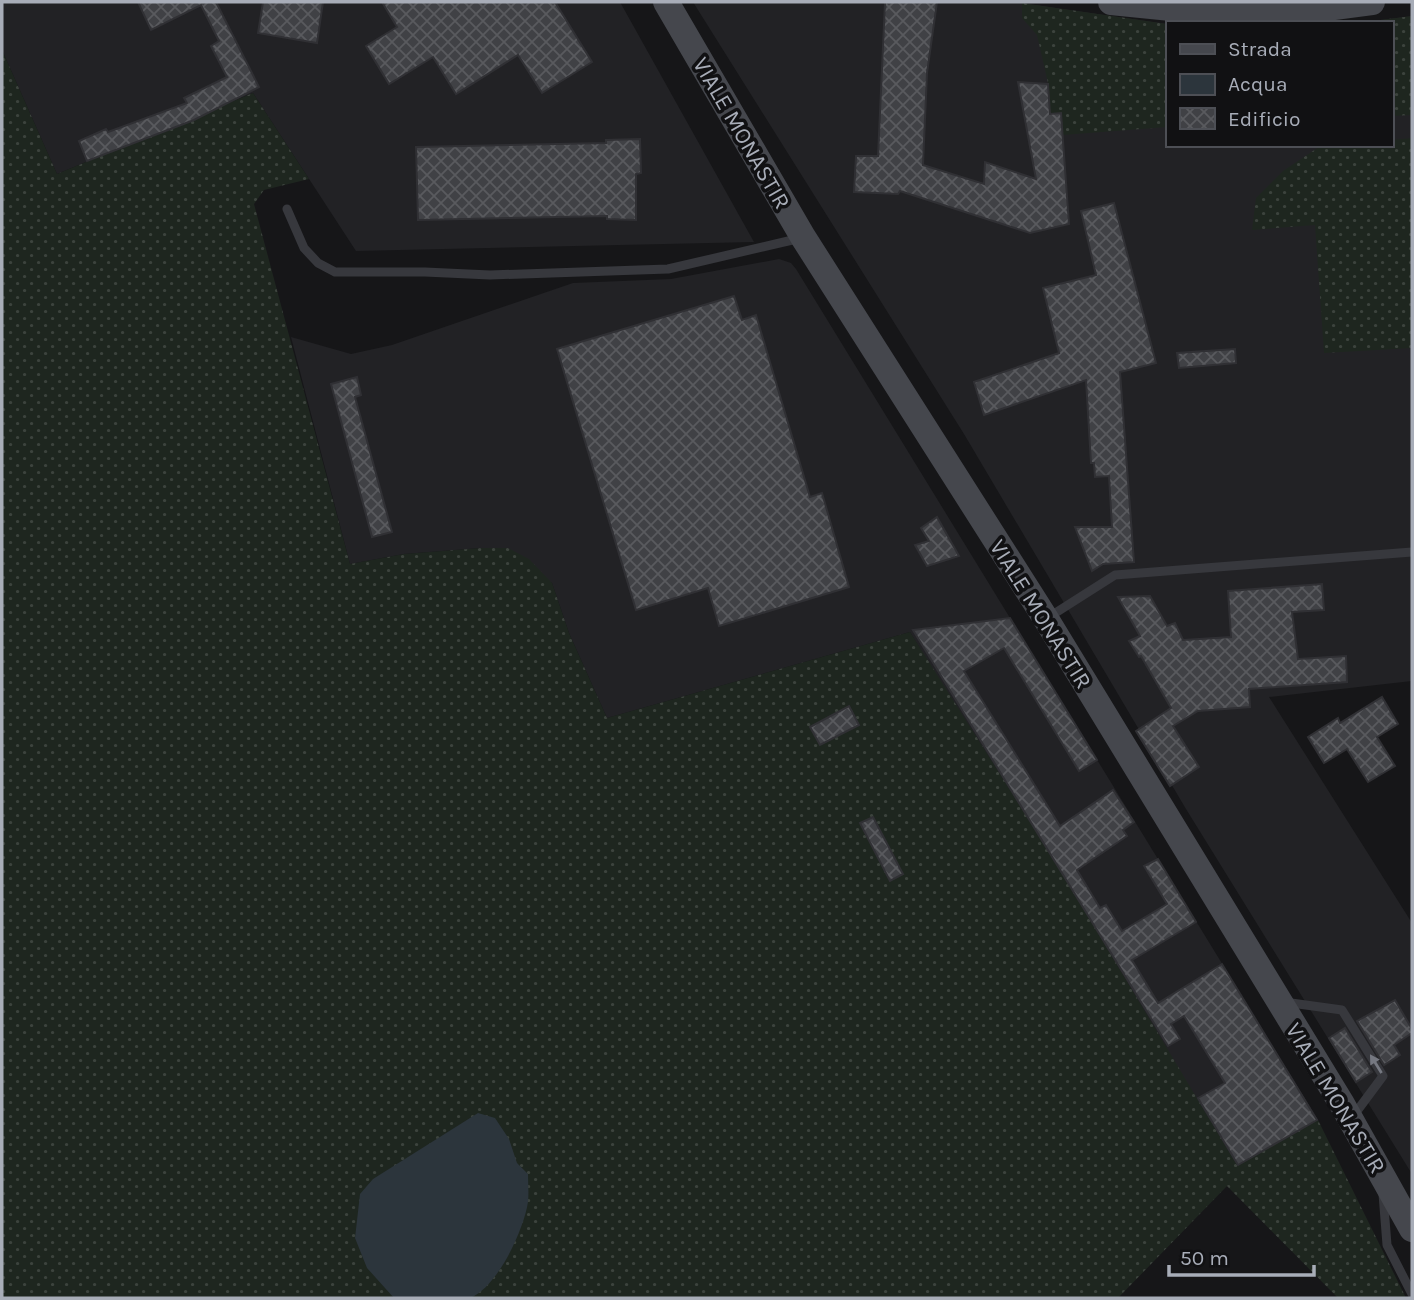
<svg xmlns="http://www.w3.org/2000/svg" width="1414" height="1300" font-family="Karla,sans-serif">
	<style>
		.built { fill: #222225 }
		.grass { fill: url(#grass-dots) }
		.water { fill: #2c353c }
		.building { fill: url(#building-cross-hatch); stroke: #303034; stroke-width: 2 }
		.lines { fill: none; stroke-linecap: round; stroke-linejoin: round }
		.lane { stroke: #37383d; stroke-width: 9 }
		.secondary { stroke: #45474d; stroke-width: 26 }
		.oneway { fill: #757881 }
		.labels { text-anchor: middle; stroke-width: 7; stroke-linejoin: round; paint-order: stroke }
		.street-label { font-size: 23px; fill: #a8adb8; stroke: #111113 }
	</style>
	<defs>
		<pattern id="grass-dots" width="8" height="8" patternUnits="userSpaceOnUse" patternTransform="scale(1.75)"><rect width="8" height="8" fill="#1e261f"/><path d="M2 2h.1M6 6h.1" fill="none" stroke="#3c433d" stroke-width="1.8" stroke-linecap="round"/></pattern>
		<pattern id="building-cross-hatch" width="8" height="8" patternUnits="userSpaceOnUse" patternTransform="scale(1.75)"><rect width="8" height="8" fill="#404145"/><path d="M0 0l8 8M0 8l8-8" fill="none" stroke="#595a5e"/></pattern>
	</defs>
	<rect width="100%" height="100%" fill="#161618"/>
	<g class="built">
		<path d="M2,2H620L754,242L356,251L253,93L57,174L2,50Z"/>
		<path d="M693,2H1015L1167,24V145H1391V23H1357L1412,16V681L1269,697L1412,923V1174L1186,809L964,434Z"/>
		<path d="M779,259L791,263L796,269L1318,1120L1238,1171L910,632L607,718L569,633L552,583L481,548L404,554L350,564L291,337L351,354L392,345L573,283L671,279Z"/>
	</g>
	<g class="grass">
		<path d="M1022,3L1167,24V127L1063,135L1061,113L1050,114L1048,83L1037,35L1022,18Z"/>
		<path d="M1412,16V115L1391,116V23H1357Z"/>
		<path d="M2,50L57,174L253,93L309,179L264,190L254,204L350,564L404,554L481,548H508L529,559L552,583L569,633L607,718L910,632L1050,853L1237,1165L1318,1120L1406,1298H1338L1227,1186L1118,1298H2Z"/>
		<path d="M1412,138V348L1324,353L1315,225L1252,230L1256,198L1283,171L1319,147L1391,145V140Z"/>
	</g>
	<path class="water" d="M478,1113L495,1118L509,1139L517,1163L528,1174C528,1183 529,1193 528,1202C524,1229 498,1287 470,1298C461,1300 408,1298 394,1298L367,1268L355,1238L360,1194L373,1179Z"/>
	<g class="building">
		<path d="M138,2H216L259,87L194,120L87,161L79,141L106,129L108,132L187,103L184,98L227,77L211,46L219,41L201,5L151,30Z"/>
		<path d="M263,2H323L317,43L258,33Z"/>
		<path d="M382,2H555L592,62L542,93L518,55L456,94L433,57L389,84L366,46L397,27Z"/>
		<path d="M885,2H937L927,73L923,165L984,184L985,162L1036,179L1018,82L1048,84L1050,114L1061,113L1069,224L1030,233L900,191L898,194L854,192L856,156H878Z"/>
		<path d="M640,139L641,173L636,174V220L607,219V216L418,220L416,147L606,143V140Z"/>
		<path d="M1114,203L1156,363L1120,372L1134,562L1103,564L1092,571L1075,527H1112L1109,476L1095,477L1094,463H1091L1086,380L984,415L974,382L1059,353L1043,288L1096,275L1081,211Z"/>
		<path d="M734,296L742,320L756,315L810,497L822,493L849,587L719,626L708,588L636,610L557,349Z"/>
		<path d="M1235,349L1236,363L1179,368L1177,353Z"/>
		<path d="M357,377L361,395L355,397L392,532L372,537L331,384Z"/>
		<path d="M937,517L959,556L927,566L915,545L929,541L921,528Z"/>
		<path d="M1322,584L1324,610L1292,612L1298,659L1346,656L1347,682L1249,689L1250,707L1198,711L1173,726L1199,767L1170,786L1136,731L1171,708L1141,656L1139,657L1129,641L1140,636L1118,597L1150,596L1167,626L1175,623L1183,640L1231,637L1228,591Z"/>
		<path d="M1010,618L1097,760L1079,771L1004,648L964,671L1060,826L1113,790L1134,822L1123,830L1127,836L1077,870L1100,908L1106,905L1122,931L1167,904L1144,866L1158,859L1196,922L1132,960L1158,1003L1222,964L1317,1120L1238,1165L1198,1098L1225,1083L1184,1016L1171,1024L1180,1039L1168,1046L913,630Z"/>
		<path d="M1382,697L1398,724L1377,737L1395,766L1368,782L1347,749L1324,763L1308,737L1338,718L1340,723Z"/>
		<path d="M849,706L859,725L820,745L810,727Z"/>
		<path d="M873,817L903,874L890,881L860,823Z"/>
		<path d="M1395,1000L1412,1029V1033L1394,1045L1400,1055L1384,1065L1357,1021Z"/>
		<path d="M1345,1028L1372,1072L1356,1082L1329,1038Z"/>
	</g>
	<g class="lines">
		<g class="lane">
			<path d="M287,209L304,248L318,263L335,272H425L490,275L668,269L801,238"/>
			<path d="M1049,617L1115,575L1412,552"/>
			<path d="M1284,1002L1342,1010L1383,1076L1354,1115"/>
			<path d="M1383,1194L1387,1245L1412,1294"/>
		</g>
		<g class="secondary">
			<path d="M666,2L803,237L1046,619L1342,1104L1412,1229"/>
			<path d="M1111,2L1191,10L1334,7L1372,2"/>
		</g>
	</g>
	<defs><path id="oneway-solid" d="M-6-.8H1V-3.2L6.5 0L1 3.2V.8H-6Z" transform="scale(1.75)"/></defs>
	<use class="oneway" href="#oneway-solid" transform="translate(1376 1064) rotate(-122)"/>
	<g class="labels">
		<g class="street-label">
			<text transform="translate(742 133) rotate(60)" y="8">VIALE MONASTIR</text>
			<text transform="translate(1041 614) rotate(58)" y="8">VIALE MONASTIR</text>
			<text transform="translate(1336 1098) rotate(59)" y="8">VIALE MONASTIR</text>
		</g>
	</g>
	<rect width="1414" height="1300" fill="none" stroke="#a8adb8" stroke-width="7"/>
	<rect x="1166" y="21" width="228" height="126" fill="#111113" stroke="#4d4f55" stroke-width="2"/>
	<rect x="1180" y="44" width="35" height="10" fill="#45474d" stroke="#4d4f55" stroke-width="2"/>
	<text x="1228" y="56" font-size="21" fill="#a8adb8">Strada</text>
	<rect x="1180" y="74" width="35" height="21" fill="#2c353c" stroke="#4d4f55" stroke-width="2"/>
	<text x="1228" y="91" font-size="21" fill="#a8adb8">Acqua</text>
	<rect x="1180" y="108" width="35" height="21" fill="url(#building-cross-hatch)" stroke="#4d4f55" stroke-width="2"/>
	<text x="1228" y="126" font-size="21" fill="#a8adb8">Edificio</text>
	<path d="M1169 1265v10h145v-10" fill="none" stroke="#a8adb8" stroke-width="3.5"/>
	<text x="1180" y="1265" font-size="21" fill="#a8adb8" stroke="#111113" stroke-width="5" paint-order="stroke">50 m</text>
</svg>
